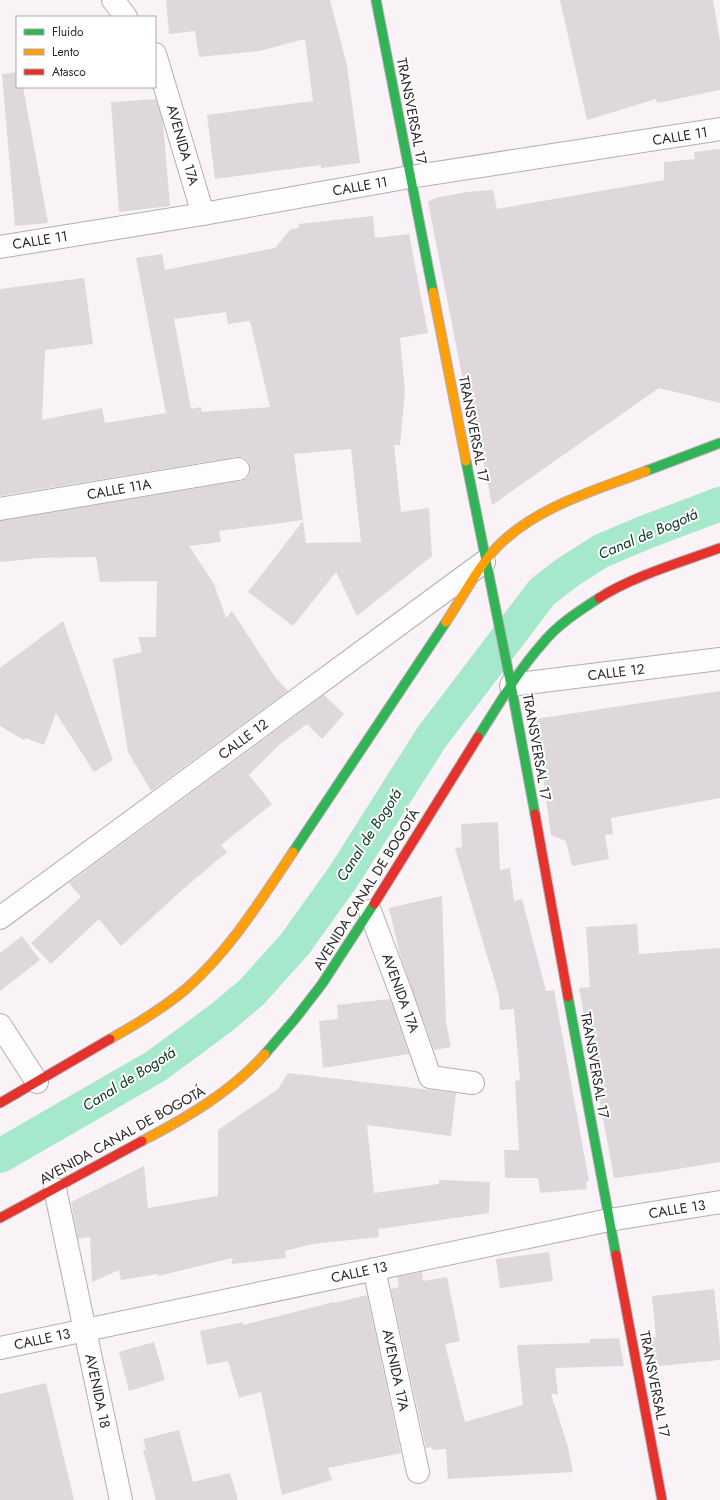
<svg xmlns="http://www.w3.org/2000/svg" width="720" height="1500" font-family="Jost,sans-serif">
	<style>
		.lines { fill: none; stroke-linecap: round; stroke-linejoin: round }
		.canal { stroke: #a5e8cb; stroke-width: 34 }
		.building { fill: #ded8dc; fill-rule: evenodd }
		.street-casing { stroke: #b3aeb1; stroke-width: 24 }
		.fast-casing { stroke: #b3aeb1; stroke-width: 11 }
		.slow-casing { stroke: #b3aeb1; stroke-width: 11 }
		.jam-casing { stroke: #b3aeb1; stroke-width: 11 }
		.street { stroke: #fefdfe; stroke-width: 22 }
		.fast { stroke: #30b455; stroke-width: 9 }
		.slow { stroke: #ff9f0a; stroke-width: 9 }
		.jam { stroke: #e5322d; stroke-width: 9 }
		.labels { text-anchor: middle; stroke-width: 4; stroke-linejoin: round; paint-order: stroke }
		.street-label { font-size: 14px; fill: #2c272a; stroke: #fff }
		.water-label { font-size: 15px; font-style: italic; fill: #093626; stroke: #fff }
	</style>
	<rect width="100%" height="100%" fill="#f9f2f7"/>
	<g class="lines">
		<path class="canal" d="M0,1156L156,1066L221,1018L252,992L295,944L343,877L431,738L542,592L568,572L601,551L646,532L720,504"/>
	</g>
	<g class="building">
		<path d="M166,0H330L347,66L360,163L321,168V165L215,179L207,115L313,101L305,39L259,51L199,57L195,31L169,34Z"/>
		<path d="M560,0H713L720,41V90L657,103L656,99L587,120Z"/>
		<path d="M17,72V87H23L48,223L15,226L2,74Z"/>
		<path d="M156,99L163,123L170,206L119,212L111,102Z"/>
		<path d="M720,149V403L659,388L492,505L470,395L466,396L428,202L435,198L467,192L493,190L497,209L664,180V162L695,159L694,152Z"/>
		<path d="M373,216L375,238L409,234L428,333L400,338L405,391L400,445H394L401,512L429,508L432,556L357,616L336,572L293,626L248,592L303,521L306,543L361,542L351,449L294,454L303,520L219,531L221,542L189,546L214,584L226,618L232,611L275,677L288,691L151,791L128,752L113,659L142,652L138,637H156L157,581L100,582L96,557L40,558L0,562V521L240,481L246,479L250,474V467L248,461L243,457H236L0,496V289L84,278L93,344L45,350L42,420L102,408L105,423L166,413L136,258L162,254L165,270L275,248L291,229L299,228L298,224ZM226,312L228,324L250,321L270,407L202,412L201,407L191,409L174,319Z"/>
		<path d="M63,621L113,760L94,772L56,713L44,745L26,738L24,740L0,726V668Z"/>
		<path d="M720,691V798L611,818L613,834L605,835L609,859L572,866L566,841L551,835L535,719Z"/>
		<path d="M324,695L344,714L322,739L307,724L280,744L249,775L272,804L221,845L227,852L182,890L121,946L99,919L51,964L31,943L81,897L69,883Z"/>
		<path d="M498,822L500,870L510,868L514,901L522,899L546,991L554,990L589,1181L586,1182L587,1189L540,1193L538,1178H505L504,1150H519L515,1081L520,1080L514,1009L500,1010L499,996L455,848L462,847L461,824Z"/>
		<path d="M442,896L446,1022L451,1047L434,1050L400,955L389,908Z"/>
		<path d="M637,924L639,954L720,948V1162L659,1172L614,1178L579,988L590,987L586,927Z"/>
		<path d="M22,936L40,960L0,991V953Z"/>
		<path d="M390,999L409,1054L323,1068L319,1021L338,1019L337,1005Z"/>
		<path d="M288,1073L456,1093L451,1136L367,1125L374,1193L439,1184V1180L490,1182L489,1213L378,1229L379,1237L312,1244L285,1251L286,1258L232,1264V1258L158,1276V1274L121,1280L119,1270L92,1282L90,1237L78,1239L71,1202L144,1166L148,1208L218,1196V1130L278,1089Z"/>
		<path d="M549,1252L553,1281L500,1288L496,1259Z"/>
		<path d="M422,1272L423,1281L447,1277L460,1341L445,1344L465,1422L523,1405L517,1345L590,1343V1339L619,1338L624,1366L555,1368L558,1394H551L568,1447L573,1472L448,1479L446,1449L433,1450L432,1447L426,1448L391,1289L399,1287L397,1277Z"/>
		<path d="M714,1289L720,1344V1360L659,1366V1364L649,1365L644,1338L656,1337L652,1296Z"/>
		<path d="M367,1295L401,1453L328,1468L332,1480L282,1495L261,1392L239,1398L228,1361L207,1365L200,1331L243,1322V1325L334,1302V1303Z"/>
		<path d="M154,1342L165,1380L129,1391L119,1352Z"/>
		<path d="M46,1383L74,1500H0V1394Z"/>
		<path d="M179,1430L193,1482L230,1473L238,1500H156L143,1450H146L143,1439Z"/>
	</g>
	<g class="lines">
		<g class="street-casing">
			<g id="street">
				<path d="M113,0L126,17"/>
				<path d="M155,54L203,214"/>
				<path d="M0,247L203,214L410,177L720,129"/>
				<path d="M0,509L238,469"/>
				<path d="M511,685L720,659"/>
				<path d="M370,911L402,996L430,1077L473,1083"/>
				<path d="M0,918L484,562"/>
				<path d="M0,1025L37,1082"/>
				<path d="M55,1189L121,1500"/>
				<path d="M374,1269L418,1472"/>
				<path d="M0,1348L609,1220L720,1202"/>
			</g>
		</g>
		<g class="fast-casing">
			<g id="fast">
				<path d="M376,0L433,292"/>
				<path d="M466,461L511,685L535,814"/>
				<path d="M646,471L720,443"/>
				<path d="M478,737C498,706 517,672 542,644C557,625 579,611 599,598"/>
				<path d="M293,852L446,622"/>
				<path d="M568,997L616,1255"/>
				<path d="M265,1054L295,1019L322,984L374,904"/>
			</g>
		</g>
		<g class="slow-casing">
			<g id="slow">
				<path d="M433,292L466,461"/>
				<path d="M446,622C462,598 481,561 502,542C542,505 596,490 646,471"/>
				<path d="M110,1039C137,1024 164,1008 187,988C230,950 261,900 293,852"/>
				<path d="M142,1141C186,1118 231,1092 265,1054"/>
			</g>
		</g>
		<g class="jam-casing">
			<g id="jam">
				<path d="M599,598C633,576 682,562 720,548"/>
				<path d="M535,814L568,997"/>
				<path d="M374,904L478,737"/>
				<path d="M0,1103L110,1039"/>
				<path d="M0,1218L142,1141"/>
				<path d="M616,1255L662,1500"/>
			</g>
		</g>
		<use href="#street" class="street"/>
		<use href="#fast" class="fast"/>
		<use href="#slow" class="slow"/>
		<use href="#jam" class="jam"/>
	</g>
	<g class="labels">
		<g class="street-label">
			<text transform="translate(412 111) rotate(79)" y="5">TRANSVERSAL 17</text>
			<text transform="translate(680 136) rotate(-9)" y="5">CALLE 11</text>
			<text transform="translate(183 145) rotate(74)" y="5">AVENIDA 17A</text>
			<text transform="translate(360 186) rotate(-10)" y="5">CALLE 11</text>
			<text transform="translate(40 240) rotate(-9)" y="5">CALLE 11</text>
			<text transform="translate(474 429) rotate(79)" y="5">TRANSVERSAL 17</text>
			<text transform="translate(119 489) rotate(-10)" y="5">CALLE 11A</text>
			<text transform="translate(616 672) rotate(-7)" y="5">CALLE 12</text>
			<text transform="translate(243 739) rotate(-36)" y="5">CALLE 12</text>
			<text transform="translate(537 747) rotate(80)" y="5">TRANSVERSAL 17</text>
			<text transform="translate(366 889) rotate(-58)" y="5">AVENIDA CANAL DE BOGOTÁ</text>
			<text transform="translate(401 993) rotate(70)" y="5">AVENIDA 17A</text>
			<text transform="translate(595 1065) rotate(80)" y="5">TRANSVERSAL 17</text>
			<text transform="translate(122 1135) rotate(-29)" y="5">AVENIDA CANAL DE BOGOTÁ</text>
			<text transform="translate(677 1209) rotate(-9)" y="5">CALLE 13</text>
			<text transform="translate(359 1272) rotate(-12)" y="5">CALLE 13</text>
			<text transform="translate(42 1339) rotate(-12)" y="5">CALLE 13</text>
			<text transform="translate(396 1370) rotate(78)" y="5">AVENIDA 17A</text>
			<text transform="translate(655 1384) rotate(79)" y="5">TRANSVERSAL 17</text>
			<text transform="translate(98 1391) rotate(78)" y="5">AVENIDA 18</text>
		</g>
		<g class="water-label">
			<text transform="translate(648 534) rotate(-23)" y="5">Canal de Bogotá</text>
			<text transform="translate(369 835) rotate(-57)" y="5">Canal de Bogotá</text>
			<text transform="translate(129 1079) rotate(-32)" y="5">Canal de Bogotá</text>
		</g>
	</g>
	<rect x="16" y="16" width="140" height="72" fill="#ffffff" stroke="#aba9aa"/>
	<rect x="24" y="29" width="20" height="6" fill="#30b455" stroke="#aba9aa"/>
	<text x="52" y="36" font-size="12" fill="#2c272a">Fluido</text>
	<rect x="24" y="49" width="20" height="6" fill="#ff9f0a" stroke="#aba9aa"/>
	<text x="52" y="56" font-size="12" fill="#2c272a">Lento</text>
	<rect x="24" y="69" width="20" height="6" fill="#e5322d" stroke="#aba9aa"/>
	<text x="52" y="76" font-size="12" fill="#2c272a">Atasco</text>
</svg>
